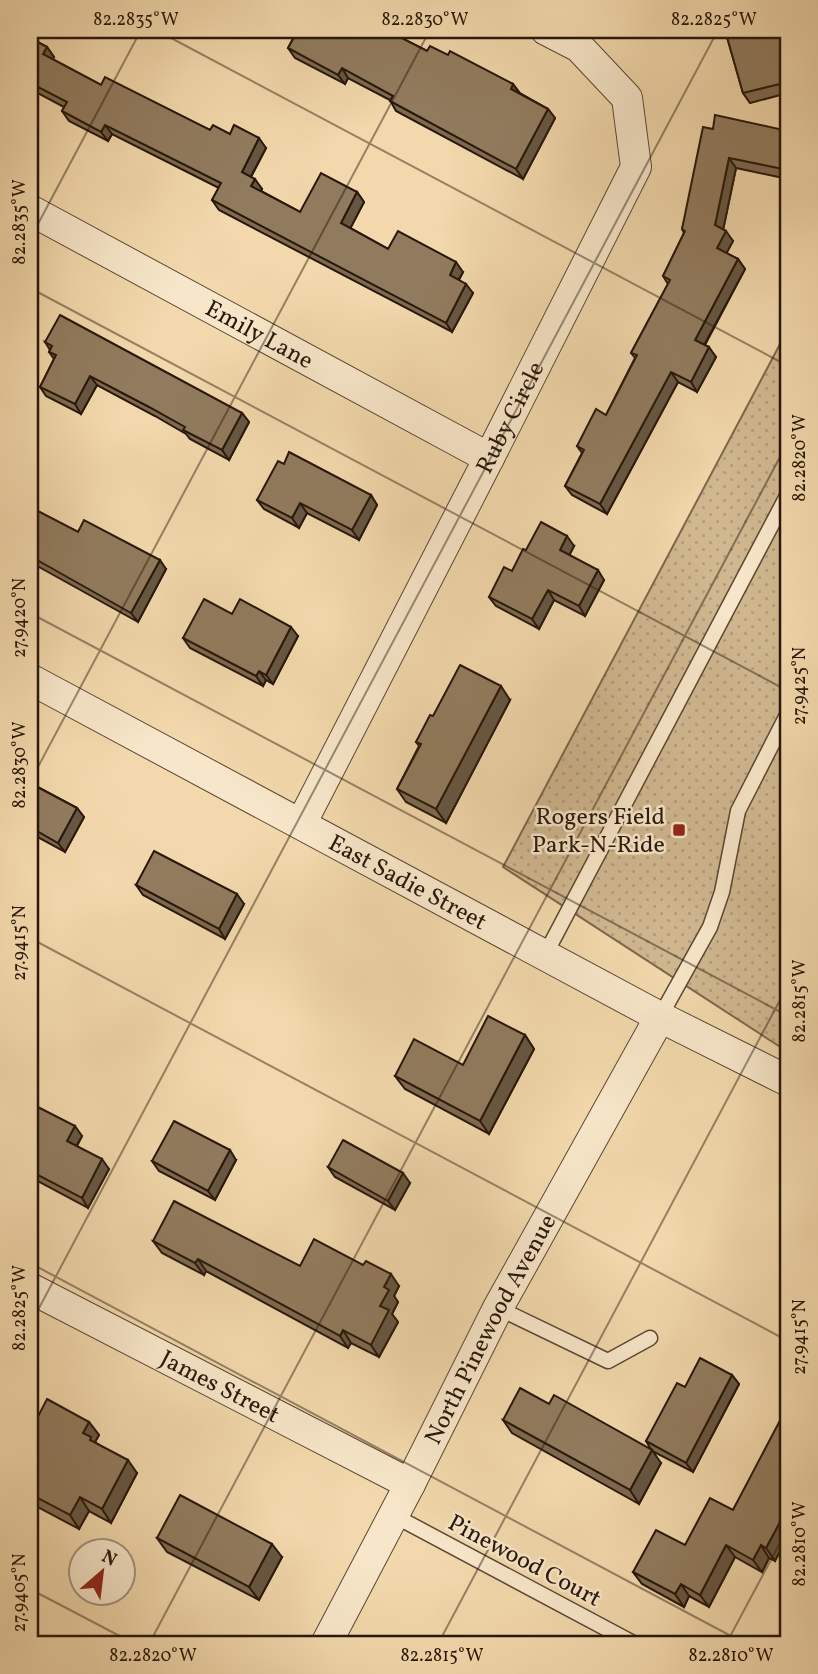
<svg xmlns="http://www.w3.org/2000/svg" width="818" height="1674" font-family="Vollkorn,serif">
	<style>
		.park { fill: url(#park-dots); stroke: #7c674d; stroke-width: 2 }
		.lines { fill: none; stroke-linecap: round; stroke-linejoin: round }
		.lane-casing { stroke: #5a4732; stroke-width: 17 }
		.street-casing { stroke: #5a4732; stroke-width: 32 }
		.lane { stroke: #f7e6c9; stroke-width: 14 }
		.street { stroke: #f7e6c9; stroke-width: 30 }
		.wall { fill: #7d6a51; stroke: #28170a; stroke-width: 2 }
		.shaded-wall { fill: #665642; stroke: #28170a; stroke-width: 2 }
		.building { fill: #917b5e; stroke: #28170a; stroke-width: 2 }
		.ticks { fill: none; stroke: #28170a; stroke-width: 2; stroke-opacity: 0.45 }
		.poi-dot { fill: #8f2418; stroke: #f7e6c9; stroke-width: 2.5 }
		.labels { text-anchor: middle; stroke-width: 5; stroke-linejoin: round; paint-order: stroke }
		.street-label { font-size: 24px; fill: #28170a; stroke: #f7e6c9 }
		.poi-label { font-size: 24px; fill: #28170a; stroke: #f7e6c9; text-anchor: end }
		.neatline { fill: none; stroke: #28170a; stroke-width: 2.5 }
		.ticks-label { font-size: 18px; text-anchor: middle; fill: #28170a }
	</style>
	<defs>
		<pattern id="park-dots" width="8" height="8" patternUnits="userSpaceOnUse" patternTransform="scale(1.75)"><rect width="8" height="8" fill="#d0b790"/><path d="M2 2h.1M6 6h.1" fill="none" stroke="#b39d7b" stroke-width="1.8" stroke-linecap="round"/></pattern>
	</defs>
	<rect width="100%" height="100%" fill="#f2d8ac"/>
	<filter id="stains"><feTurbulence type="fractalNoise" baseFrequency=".00286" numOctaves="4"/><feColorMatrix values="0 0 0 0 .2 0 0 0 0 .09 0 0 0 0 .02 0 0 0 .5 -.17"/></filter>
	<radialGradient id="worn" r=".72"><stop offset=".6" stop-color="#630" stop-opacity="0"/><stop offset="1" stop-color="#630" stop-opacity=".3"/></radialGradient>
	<path class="park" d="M788,329V1052L503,867Z"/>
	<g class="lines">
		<g class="lane-casing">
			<g id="lane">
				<path d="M545,955L788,494"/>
				<path d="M660,1017L710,927L722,892L738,811L788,713"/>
				<path d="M498,1308L608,1361L650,1338"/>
				<path d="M393,1515L635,1644"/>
			</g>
		</g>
		<g class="street-casing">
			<g id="street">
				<path id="s1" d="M30,210L489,458"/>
				<path id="s2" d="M30,679L660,1017L788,1081"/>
				<path id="s3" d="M301,824L489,458L636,167L627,98L579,47L546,30"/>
				<path id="s4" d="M30,1288L410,1484"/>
				<path id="s5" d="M326,1644L410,1484L498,1308L660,1017"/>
			</g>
		</g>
		<use href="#lane" class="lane"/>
		<use href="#street" class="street"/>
	</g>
	<g class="wall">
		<path d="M30,30H42L36,41L47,47L54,57L52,59L101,85L210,130L230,134L266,148L251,177L262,189L261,191L300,212L357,192L364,202L350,228L388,249L463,272L459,280L473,293L452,332L219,210L212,200L219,188L112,134L108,141L69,121L62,111L64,107L30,89Z"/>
		<path d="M289,30H386L427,51L448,55L513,84L520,93L548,109L555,118L523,179L396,111L390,100L348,78L345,84L295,58L288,48L296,33Z"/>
		<path d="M725,30H787L788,34V93L750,103L743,93Z"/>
		<path d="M713,129L788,131V179L736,168L723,230L733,241L726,253L738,259L745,269L705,345L716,357L697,392L678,382L607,514L572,495L565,486L582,453L577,446L606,415L635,358L631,353L668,284L663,276L684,233L682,229Z"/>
		<path d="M45,342L242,413L249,422L229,460L190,439L186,434L155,416L97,385L81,414L46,396L40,387L54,359L49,352L50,350Z"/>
		<path d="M284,464L371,495L377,505L359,540L307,513L299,528L264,509L257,500Z"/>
		<path d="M30,507L78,532L166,569L138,622L30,562Z"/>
		<path d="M574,546L569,555L604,580L585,616L554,600L539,629L496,606L489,597L512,571L526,550Z"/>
		<path d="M232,614L298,636L273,684L266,680L263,686L190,648L183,638Z"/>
		<path d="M510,700L446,823L406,802L397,789L419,746L416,742L433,716Z"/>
		<path d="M30,783L77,808L84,817L65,852L30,833Z"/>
		<path d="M136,885L244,904L225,939L143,895Z"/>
		<path d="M525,1035L534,1049L489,1134L405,1089L395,1076L463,1065Z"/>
		<path d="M30,1103L82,1136L77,1146L109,1169L88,1208L30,1177Z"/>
		<path d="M236,1160L215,1200L159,1171L152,1161Z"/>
		<path d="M328,1167L410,1183L395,1210L335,1177Z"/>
		<path d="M153,1241L300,1266L399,1286L394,1296L398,1302L392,1314L398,1322L379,1357L351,1343L348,1348L206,1271L204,1275L162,1253Z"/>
		<path d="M732,1375L739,1384L693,1472L652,1451L646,1441L685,1387Z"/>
		<path d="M788,1410V1535L775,1561L769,1558L762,1572L735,1557L709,1607L689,1596L684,1607L642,1584L633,1572L685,1545L733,1510Z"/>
		<path d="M503,1420L661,1463L639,1504L512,1433Z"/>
		<path d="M89,1422L99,1435L95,1442L137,1473L111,1523L89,1511L79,1529L30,1503V1432Z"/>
		<path d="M157,1538L282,1557L259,1600L167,1552Z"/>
	</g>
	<g class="shaded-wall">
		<path d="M30,30H42L33,46L30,41Z"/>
		<path d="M783,30H787L788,34V50Z"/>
		<path d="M47,47L54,57L50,64L43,54Z"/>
		<path d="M342,68L348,78L345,84L338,75Z"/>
		<path d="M513,84L520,94L511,89Z"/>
		<path d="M548,109L555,118L523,179L516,169Z"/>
		<path d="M105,125L112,134L108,141L101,132Z"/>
		<path d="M259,138L266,148L248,182L242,172Z"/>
		<path d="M788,145V177L783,169Z"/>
		<path d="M729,158L736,168L722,235L715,225Z"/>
		<path d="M255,179L262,189L258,196L251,186Z"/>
		<path d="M357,192L364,202L348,233L341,223Z"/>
		<path d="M726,231L733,241L724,258L717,248Z"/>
		<path d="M738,259L745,269L702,349L695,340Z"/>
		<path d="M456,262L463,272L456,284L450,275Z"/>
		<path d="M466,284L473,293L452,332L446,323Z"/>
		<path d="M709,347L716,357L697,392L691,382Z"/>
		<path d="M671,372L678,382L607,514L600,504Z"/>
		<path d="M90,376L97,385L81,414L75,404Z"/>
		<path d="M242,413L249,422L229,460L222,450Z"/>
		<path d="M371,495L377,505L359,540L352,530Z"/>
		<path d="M300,503L307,513L299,528L292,518Z"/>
		<path d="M567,536L574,546L567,560L560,550Z"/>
		<path d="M160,560L166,569L138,622L131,613Z"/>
		<path d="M598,570L604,580L585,616L579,606Z"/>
		<path d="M548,590L554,600L539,629L532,619Z"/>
		<path d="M291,627L298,636L273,684L266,675Z"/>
		<path d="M259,671L266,680L263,686L256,676Z"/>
		<path d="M501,686L510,700L446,823L436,809Z"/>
		<path d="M77,808L84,817L65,852L58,843Z"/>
		<path d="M237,894L244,904L225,939L219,929Z"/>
		<path d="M525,1035L534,1049L489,1134L480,1121Z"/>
		<path d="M75,1126L82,1136L74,1150L67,1141Z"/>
		<path d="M230,1150L236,1160L215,1200L208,1191Z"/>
		<path d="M102,1159L109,1169L88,1208L82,1198Z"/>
		<path d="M403,1173L410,1183L395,1210L388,1201Z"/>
		<path d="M198,1259L206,1271L204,1275L195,1263Z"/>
		<path d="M391,1274L399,1286L394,1296L398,1302L392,1314L398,1322L379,1357L371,1345L380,1306L384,1287Z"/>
		<path d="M343,1330L351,1343L348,1348L340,1336Z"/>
		<path d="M732,1375L739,1384L693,1472L686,1463Z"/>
		<path d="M89,1422L99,1435L95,1442L101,1451L83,1433Z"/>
		<path d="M652,1450L661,1463L639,1504L630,1490Z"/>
		<path d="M128,1460L137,1473L111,1523L102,1509Z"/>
		<path d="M80,1497L89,1511L79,1529L70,1515Z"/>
		<path d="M788,1507V1535L775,1561L766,1548Z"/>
		<path d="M272,1544L282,1557L259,1600L249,1587Z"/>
		<path d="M726,1545L735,1557L709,1607L700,1595Z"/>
		<path d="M761,1545L769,1558L762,1572L753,1560Z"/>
		<path d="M681,1584L689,1596L684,1607L675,1594Z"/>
	</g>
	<g class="building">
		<path d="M298,30H386L427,51L430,46L448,55L450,51L513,84L511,89L548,109L516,169L390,101L393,96L342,68L338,75L288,48Z"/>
		<path d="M725,30H783L788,50V82L743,93Z"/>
		<path d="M30,38L47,47L43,54L101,85L105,77L210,130L213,125L230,134L234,125L259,138L242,172L255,179L251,186L300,212L321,173L357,192L341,223L388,249L398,231L456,262L450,275L466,284L446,323L212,200L221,183L105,125L101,132L62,111L67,102L30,83Z"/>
		<path d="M715,115L788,131V145L783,169L729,158L715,225L726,231L717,248L738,259L695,340L709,347L691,382L671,372L600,504L565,486L584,450L577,446L596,409L606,415L637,355L631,353L670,280L663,276L685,231L682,229L703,127L713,129Z"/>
		<path d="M60,315L242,413L222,450L183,430L185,427L149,407L90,376L75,404L40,387L56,355L49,352L52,346L45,342Z"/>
		<path d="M289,452L371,495L352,530L300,503L292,518L257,500L278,461L284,464Z"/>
		<path d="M30,507L78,532L84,520L160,560L131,613L30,556Z"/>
		<path d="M541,522L567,536L560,550L598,570L579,606L548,590L532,619L489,597L504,567L512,571L523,549L526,550Z"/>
		<path d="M204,599L232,614L240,599L291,627L266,675L259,671L256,676L183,638Z"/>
		<path d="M460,665L501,686L436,809L397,789L421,744L416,742L430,715L433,716Z"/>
		<path d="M30,783L77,808L58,843L30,827Z"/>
		<path d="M154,851L237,894L219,929L136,885Z"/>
		<path d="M488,1016L525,1035L480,1121L395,1076L414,1039L463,1065Z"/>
		<path d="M30,1103L75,1126L67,1141L102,1159L82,1198L30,1171Z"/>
		<path d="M174,1121L230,1150L208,1191L152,1161Z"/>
		<path d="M343,1140L403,1173L388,1201L328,1167Z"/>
		<path d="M174,1201L300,1266L314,1239L363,1265L366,1261L391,1274L384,1287L389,1290L380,1306L389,1310L371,1345L343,1330L340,1336L198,1259L195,1263L153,1241Z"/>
		<path d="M700,1358L732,1375L686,1463L646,1441L677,1383L685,1387Z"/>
		<path d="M520,1388L549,1404L554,1395L652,1450L630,1490L503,1420Z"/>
		<path d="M47,1399L89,1422L83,1433L91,1437L90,1440L128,1460L102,1509L80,1497L70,1515L30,1494V1432Z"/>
		<path d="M786,1409L788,1410V1492L787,1495L788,1496V1507L766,1548L761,1545L753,1560L726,1545L700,1595L681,1584L675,1594L633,1572L656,1530L685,1545L710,1498L733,1510Z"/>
		<path d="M180,1495L272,1544L249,1587L157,1538Z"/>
		<path d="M397,1640L405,1644H394Z"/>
	</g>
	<path class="ticks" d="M156,30L788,366M768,30L788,41M30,239L141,30M30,288L788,691M30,613L788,1016M30,782L430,30M30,938L788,1341M30,1263L746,1644M30,1325L718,30M30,1589L135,1644M149,1644L788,442M438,1644L788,985M726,1644L788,1528"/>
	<rect class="poi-dot" x="672" y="823" width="14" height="14" rx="3.5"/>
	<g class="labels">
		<g class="street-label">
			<text dy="8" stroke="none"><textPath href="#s1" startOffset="261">Emily Lane</textPath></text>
			<text dy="8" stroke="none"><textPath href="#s3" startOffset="457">Ruby Circle</textPath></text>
			<text dy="8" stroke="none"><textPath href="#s2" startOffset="429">East Sadie Street</textPath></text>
			<text dy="8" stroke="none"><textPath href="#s5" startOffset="355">North Pinewood Avenue</textPath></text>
			<text dy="8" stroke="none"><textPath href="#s4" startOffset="214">James Street</textPath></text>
			<text transform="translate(525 1560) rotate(28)" y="8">Pinewood Court</text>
		</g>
		<g class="poi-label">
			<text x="665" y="824">Rogers Field<tspan x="665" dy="28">Park-N-Ride</tspan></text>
		</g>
	</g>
	<rect width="818" height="1674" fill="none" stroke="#f2d8ac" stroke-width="77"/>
	<g transform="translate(102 1572) rotate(28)"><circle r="33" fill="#f7e6c9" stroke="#a4937d" stroke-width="2"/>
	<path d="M0-5L12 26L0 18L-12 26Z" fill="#8f2418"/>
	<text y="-10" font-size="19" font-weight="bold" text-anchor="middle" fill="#28170a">N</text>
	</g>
	<rect x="38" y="38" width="742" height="1598" class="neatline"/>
	<g class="ticks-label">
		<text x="136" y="25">82.2835°W</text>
		<text x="425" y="25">82.2830°W</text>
		<text x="714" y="25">82.2825°W</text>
		<text transform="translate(19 222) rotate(-90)" y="6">82.2835°W</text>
		<text transform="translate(799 458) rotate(-90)" y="6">82.2820°W</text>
		<text transform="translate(19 618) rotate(-90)" y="6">27.9420°N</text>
		<text transform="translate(799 686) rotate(-90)" y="6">27.9425°N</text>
		<text transform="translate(19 765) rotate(-90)" y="6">82.2830°W</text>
		<text transform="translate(19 943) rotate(-90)" y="6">27.9415°N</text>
		<text transform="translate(799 1001) rotate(-90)" y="6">82.2815°W</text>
		<text transform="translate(19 1308) rotate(-90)" y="6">82.2825°W</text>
		<text transform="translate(799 1337) rotate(-90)" y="6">27.9415°N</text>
		<text transform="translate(799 1544) rotate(-90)" y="6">82.2810°W</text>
		<text transform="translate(19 1593) rotate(-90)" y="6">27.9405°N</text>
		<text x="153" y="1661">82.2820°W</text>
		<text x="442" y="1661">82.2815°W</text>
		<text x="731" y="1661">82.2810°W</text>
	</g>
	<rect width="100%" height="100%" filter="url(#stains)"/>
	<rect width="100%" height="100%" fill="url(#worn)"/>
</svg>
